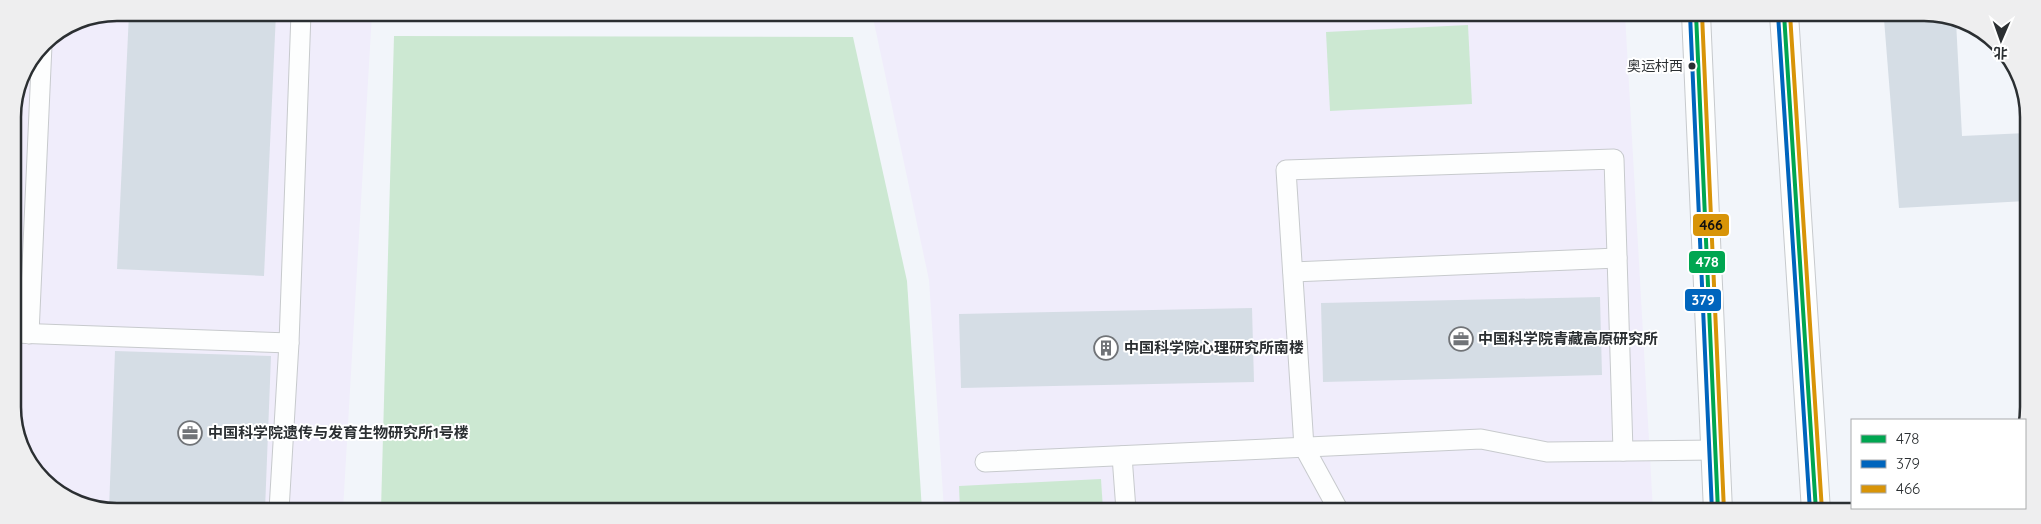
<svg xmlns="http://www.w3.org/2000/svg" width="2041" height="524" font-family="Quicksand,'Noto Sans SC',sans-serif">
	<style>
		.commercial { fill: #f0edfb }
		.green { fill: #cce8d2 }
		.building { fill: #d5dde5 }
		.lines { fill: none; stroke-linecap: round; stroke-linejoin: round }
		.service-casing { stroke: #c7cacd; stroke-width: 21 }
		.primary-casing { stroke: #c7cacd; stroke-width: 30 }
		.service { stroke: #fdfefe; stroke-width: 19 }
		.primary { stroke: #fdfefe; stroke-width: 28 }
		.bus-1-casing { stroke: #fff; stroke-width: 8 }
		.bus-2-casing { stroke: #fff; stroke-width: 8 }
		.bus-3-casing { stroke: #fff; stroke-width: 8 }
		.bus-1 { stroke: #00a651; stroke-width: 4 }
		.bus-2 { stroke: #0065bd; stroke-width: 4 }
		.bus-3 { stroke: #d89408; stroke-width: 4 }
		.bus-dot { fill: #2b2f32; stroke: #fff; stroke-width: 2 }
		.labels { text-anchor: middle; stroke-width: 4; stroke-linejoin: round; paint-order: stroke }
		.bus-label { font-size: 14px; fill: #2b2f32; stroke: #fff; text-anchor: end }
		.poi-label { font-size: 15px; font-weight: bold; fill: #2b2f32; stroke: #fff; text-anchor: start }
		.rim { fill: none; stroke: #2b2f32; stroke-width: 2.5 }
		.line-badge { stroke: #fff; stroke-width: 2 }
		.badge-label { font-size: 14px; text-anchor: middle; font-weight: bold; fill: #fff }
		.pale-badge-label { font-size: 14px; text-anchor: middle; font-weight: bold; fill: #111 }
	</style>
	<rect width="100%" height="100%" fill="#f2f5fa"/>
	<g class="commercial">
		<path d="M118,13H372L343,510L97,509L43,481L15,427L13,111L21,77L43,43L78,20Z"/>
		<path d="M872,13L1625,14L1653,511L944,510L929,280Z"/>
	</g>
	<g class="green">
		<path d="M1468,25L1472,104L1330,111L1326,32Z"/>
		<path d="M394,36L853,37L907,281L922,510H381Z"/>
		<path d="M1101,479L1103,510H960L959,486Z"/>
	</g>
	<g class="building">
		<path d="M129,13H276L264,276L117,269Z"/>
		<path d="M1946,16L1956,21L1962,136L2026,133V201L1899,208L1884,19Z"/>
		<path d="M1600,297L1602,375L1323,382L1321,303Z"/>
		<path d="M1252,308L1254,382L961,388L959,314Z"/>
		<path d="M115,351L271,356L265,510L109,509Z"/>
	</g>
	<g class="lines">
		<g class="service-casing">
			<g id="service">
				<path d="M1293,272L1617,258"/>
				<path d="M14,333L289,343L301,13"/>
				<path d="M29,334L42,45"/>
				<path d="M1122,456L1126,510"/>
				<path d="M985,462L1481,439L1547,452L1715,450"/>
				<path d="M279,510L289,343"/>
				<path d="M1339,511L1304,447L1286,170L1614,159L1623,451"/>
			</g>
		</g>
		<g class="primary-casing">
			<g id="primary">
				<path d="M1696,14L1718,511"/>
				<path d="M1784,14L1816,511"/>
			</g>
		</g>
		<use href="#service" class="service"/>
		<use href="#primary" class="primary"/>
		<g class="bus-1-casing">
			<g id="bus-1">
				<path d="M1696,14L1718,511"/>
				<path d="M1784,14L1816,511"/>
			</g>
		</g>
		<g class="bus-2-casing">
			<g id="bus-2">
				<path d="M1690,14L1712,511"/>
				<path d="M1778,14L1810,511"/>
			</g>
		</g>
		<g class="bus-3-casing">
			<g id="bus-3">
				<path d="M1702,14L1724,511"/>
				<path d="M1790,14L1822,511"/>
			</g>
		</g>
		<use href="#bus-1" class="bus-1"/>
		<use href="#bus-2" class="bus-2"/>
		<use href="#bus-3" class="bus-3"/>
	</g>
	<defs>
		<g id="office-ring" transform="scale(1.25)"><circle r="9.5" fill="#fff" stroke="#717478" stroke-width="1.5"/><path d="M-6-3h4V-5.5h4V-3h4V5H-6ZM-1-4.5V-3h2v-1.5ZM-6 0V1H6V0Z" fill="#717478"/></g>
		<g id="building-ring" transform="scale(1.25)"><circle r="9.5" fill="#fff" stroke="#717478" stroke-width="1.5"/><path d="M-4-6H4V6H1V3H-1V6H-4ZM-2.5-4.3h1.7v1.8h-1.7ZM.8-4.3h1.7v1.8H.8ZM-2.5-1h1.7V.8h-1.7ZM.8-1h1.7V.8H.8Z" fill="#717478"/></g>
	</defs>
	<g fill-rule="evenodd">
		<use href="#office-ring" x="1461" y="339"/>
		<use href="#building-ring" x="1106" y="348"/>
		<use href="#office-ring" x="190" y="433"/>
	</g>
	<circle class="bus-dot" cx="1692" cy="66" r="4.5"/>
	<g class="labels">
		<g class="bus-label">
			<text x="1683" y="71">奥运村西</text>
		</g>
		<g class="poi-label">
			<text x="1478" y="344">中国科学院青藏高原研究所</text>
			<text x="1124" y="353">中国科学院心理研究所南楼</text>
			<text x="208" y="438">中国科学院遗传与发育生物研究所1号楼</text>
		</g>
	</g>
	<path d="M0 0H2041V524H0ZM117 21H1924A96 96 0 0 1 2020 117V407A96 96 0 0 1 1924 503H117A96 96 0 0 1 21 407V117A96 96 0 0 1 117 21Z" fill="#eeeeef" fill-rule="evenodd"/>
	<path class="rim" d="M117 21H1924A96 96 0 0 1 2020 117V407A96 96 0 0 1 1924 503H117A96 96 0 0 1 21 407V117A96 96 0 0 1 117 21Z"/>
	<g class="line-badge">
		<rect x="1692" y="213" width="38" height="24" rx="5" fill="#d89408"/>
		<rect x="1688" y="250" width="38" height="24" rx="5" fill="#00a651"/>
		<rect x="1684" y="288" width="38" height="24" rx="5" fill="#0065bd"/>
	</g>
	<g class="badge-label">
		<text x="1707" y="267">478</text>
		<text x="1703" y="305">379</text>
	</g>
	<g class="pale-badge-label">
		<text x="1711" y="230">466</text>
	</g>
	<rect x="1851" y="419" width="175" height="90" fill="#ffffff" stroke="#aaacad"/>
	<rect x="1861" y="435" width="25" height="8" fill="#00a651" stroke="#aaacad"/>
	<text x="1896" y="444" font-size="15" fill="#2b2f32">478</text>
	<rect x="1861" y="460" width="25" height="8" fill="#0065bd" stroke="#aaacad"/>
	<text x="1896" y="469" font-size="15" fill="#2b2f32">379</text>
	<rect x="1861" y="485" width="25" height="8" fill="#d89408" stroke="#aaacad"/>
	<text x="1896" y="494" font-size="15" fill="#2b2f32">466</text>
	<g transform="translate(2001 40) rotate(182)" stroke="#ffffff" stroke-width="4" paint-order="stroke">
	<path d="M0-4L9 19L0 12L-9 19Z" fill="#2b2f32"/>
	<text y="-8" font-size="14" font-weight="bold" text-anchor="middle" fill="#2b2f32">北</text>
	</g>
</svg>
